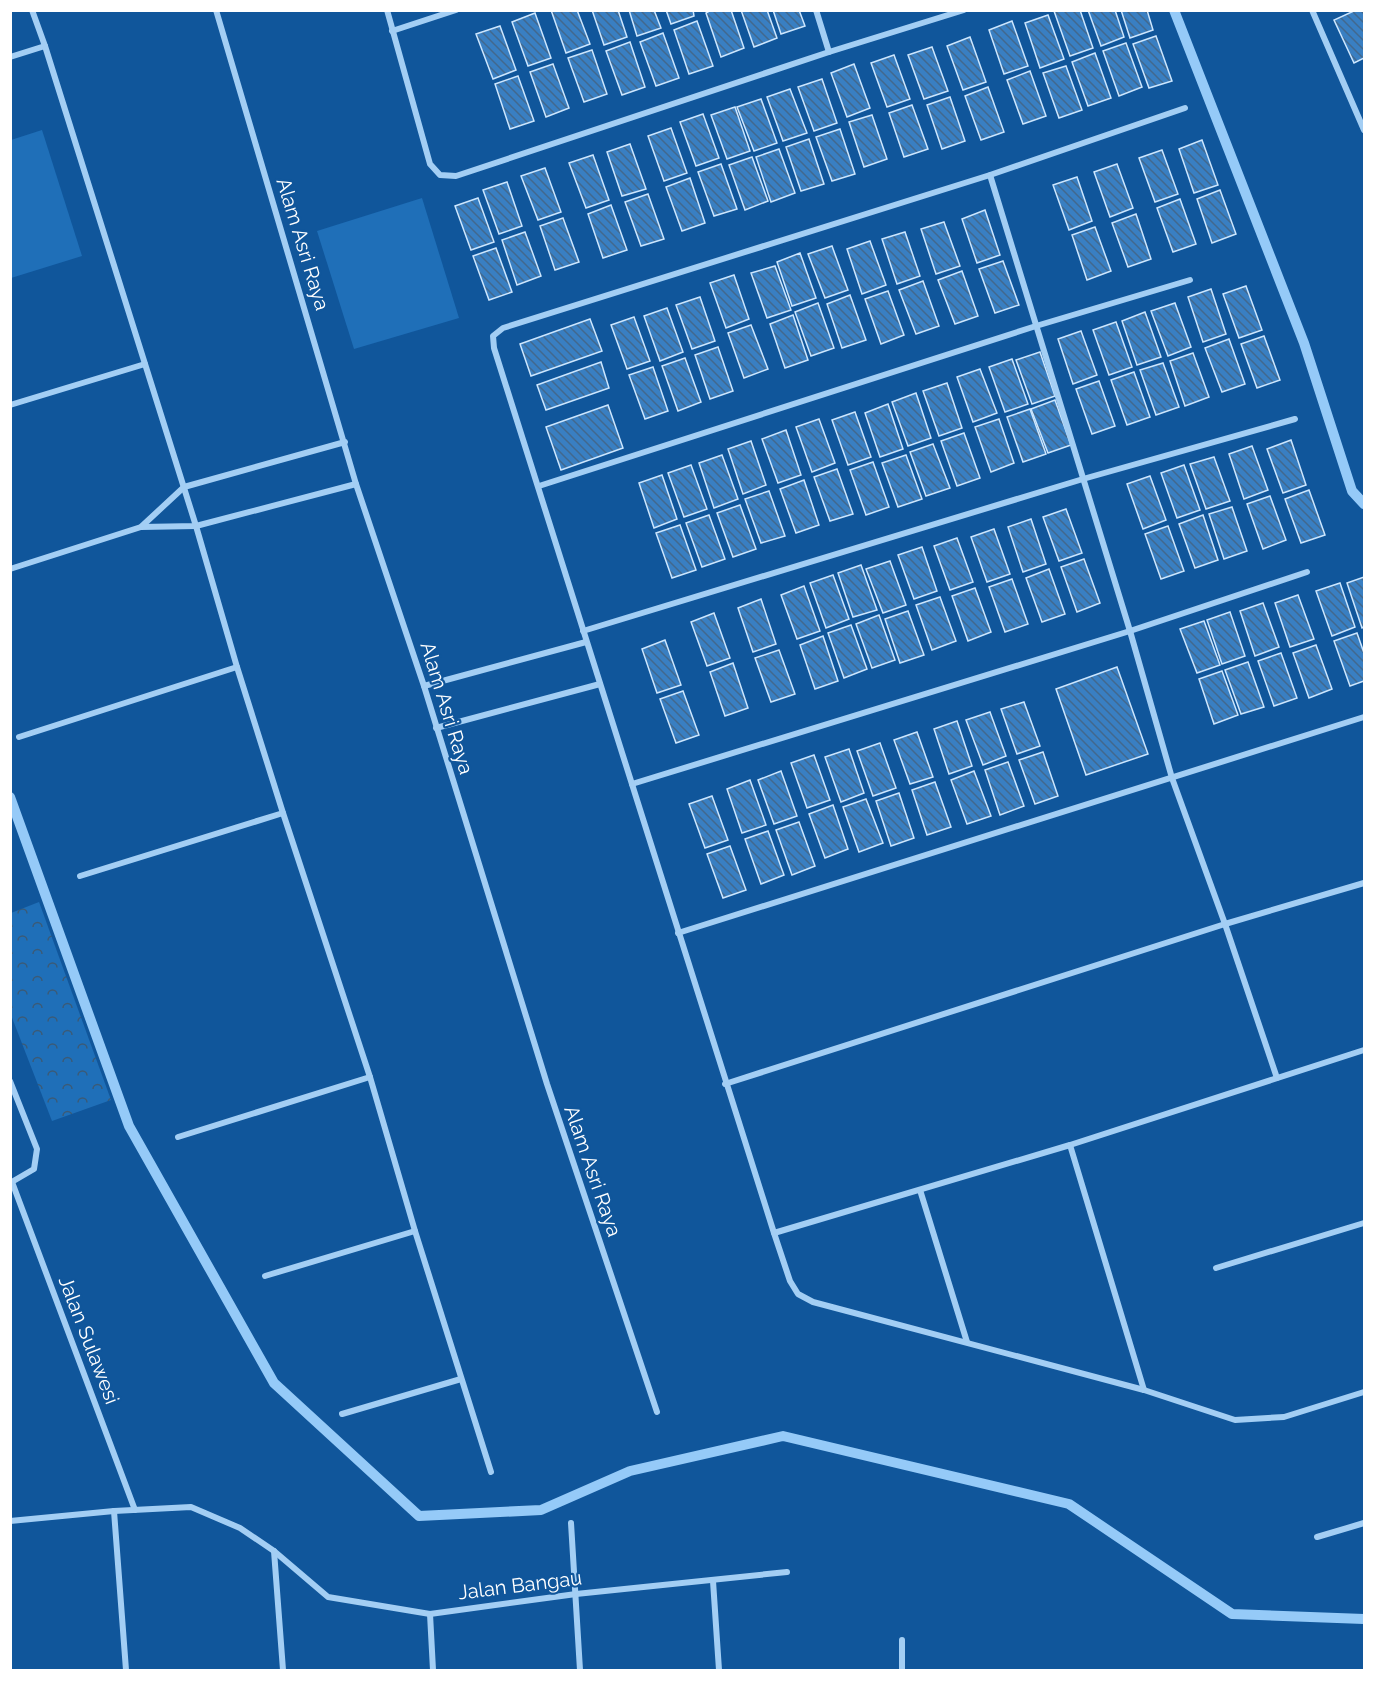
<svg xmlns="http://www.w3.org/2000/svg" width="1375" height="1681" font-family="Raleway,sans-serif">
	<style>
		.grass { fill: #1f6fb8 }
		.forest { fill: url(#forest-crowns) }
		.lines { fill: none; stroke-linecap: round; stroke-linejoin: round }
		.stream { stroke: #95caf8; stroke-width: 10 }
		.building { fill: url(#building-back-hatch); stroke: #cce6fe; stroke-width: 1.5 }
		.minor { stroke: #a3cef4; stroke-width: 6 }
		.labels { text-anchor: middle; stroke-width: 4.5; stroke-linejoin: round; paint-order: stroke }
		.street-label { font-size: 20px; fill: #fff; stroke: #10569b }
	</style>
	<defs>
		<pattern id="forest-crowns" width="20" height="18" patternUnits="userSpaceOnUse" patternTransform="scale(1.5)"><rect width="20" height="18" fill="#1f6fb8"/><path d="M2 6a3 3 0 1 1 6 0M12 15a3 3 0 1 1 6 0" fill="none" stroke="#3a5a77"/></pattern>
		<pattern id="building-back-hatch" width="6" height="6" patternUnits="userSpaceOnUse" patternTransform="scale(1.5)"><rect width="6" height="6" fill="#397fc2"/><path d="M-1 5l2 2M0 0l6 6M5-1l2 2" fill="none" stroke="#42688d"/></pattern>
	</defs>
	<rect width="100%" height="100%" fill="#10569b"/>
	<g class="grass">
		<path d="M42,130L82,256L11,278V140Z"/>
		<path d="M422,198L459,318L354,349L317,231Z"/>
	</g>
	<path class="forest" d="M39,902L111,1100L52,1121L11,1015V913Z"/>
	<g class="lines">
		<g class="stream">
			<path d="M1174,10L1304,343L1352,491L1364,504"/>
			<path d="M10,797L129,1126L274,1383L419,1516L541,1510L630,1471L783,1436L1069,1504L1232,1614L1364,1619"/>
		</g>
	</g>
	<g class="building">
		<path d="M551,10H577L590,44L566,53Z"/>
		<path d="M592,10H618L627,37L604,45Z"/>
		<path d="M629,10H654L661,28L637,36Z"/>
		<path d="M666,10H693L694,16L671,24Z"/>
		<path d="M711,10H731L744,48L721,57L706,13Z"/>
		<path d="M741,10H767L777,38L754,47Z"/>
		<path d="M773,10H799L805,26L781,34Z"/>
		<path d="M1057,10H1080L1093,48L1070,56L1054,11Z"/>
		<path d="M1088,10H1115L1124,37L1101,46Z"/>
		<path d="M1121,10H1147L1153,30L1130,38Z"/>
		<path d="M1356,10H1364V58L1354,63L1334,20Z"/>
		<path d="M535,13L551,58L528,66L512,22Z"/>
		<path d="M1048,15L1064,59L1040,68L1025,23Z"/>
		<path d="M697,21L713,66L689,74L674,30Z"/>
		<path d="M1012,21L1028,66L1004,74L989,30Z"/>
		<path d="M500,26L516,70L493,79L476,34Z"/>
		<path d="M663,33L679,78L656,86L640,42Z"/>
		<path d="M1156,36L1172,81L1149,88L1133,44Z"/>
		<path d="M970,37L986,82L963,90L947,46Z"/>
		<path d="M630,42L645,87L622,95L606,51Z"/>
		<path d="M1126,43L1142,87L1119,96L1103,51Z"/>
		<path d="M932,47L948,91L924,99L908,55Z"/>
		<path d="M592,50L607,94L584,102L568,58Z"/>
		<path d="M1095,53L1111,98L1088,106L1072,62Z"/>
		<path d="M894,55L910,99L887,107L871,63Z"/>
		<path d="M553,64L569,108L546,117L530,72Z"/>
		<path d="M854,64L870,108L847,117L831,73Z"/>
		<path d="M1066,66L1082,110L1059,118L1043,73Z"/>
		<path d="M1030,71L1046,116L1023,124L1007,80Z"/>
		<path d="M518,76L534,121L510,129L495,84Z"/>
		<path d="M822,79L837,123L814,131L798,87Z"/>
		<path d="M988,87L1004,132L981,140L965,96Z"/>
		<path d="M790,89L807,133L783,141L767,97Z"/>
		<path d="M950,97L965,141L942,149L927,105Z"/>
		<path d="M761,99L777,143L754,151L737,107Z"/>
		<path d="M912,105L928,149L904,157L889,113Z"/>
		<path d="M735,107L750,151L727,159L711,115Z"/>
		<path d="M703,114L719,158L696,166L680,122Z"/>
		<path d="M872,115L887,159L864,167L849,122Z"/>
		<path d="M671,128L687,173L664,181L648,136Z"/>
		<path d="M840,129L855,174L832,181L816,137Z"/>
		<path d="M809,139L824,184L801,191L786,147Z"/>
		<path d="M1202,140L1218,185L1194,193L1179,149Z"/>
		<path d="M630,144L646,189L622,196L607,152Z"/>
		<path d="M779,149L795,193L771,202L756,157Z"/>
		<path d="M1162,150L1178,194L1155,202L1139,158Z"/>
		<path d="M593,155L609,200L586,208L569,163Z"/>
		<path d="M752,157L768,201L745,210L729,165Z"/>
		<path d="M721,164L737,209L714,216L698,172Z"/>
		<path d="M1117,164L1133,208L1110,217L1094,172Z"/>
		<path d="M545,168L561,212L538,220L521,176Z"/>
		<path d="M1077,177L1092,221L1069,230L1053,185Z"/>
		<path d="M690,178L705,223L682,231L666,187Z"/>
		<path d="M507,182L522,226L499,234L483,190Z"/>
		<path d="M1220,190L1236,234L1212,243L1197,199Z"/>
		<path d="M648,194L664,239L641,246L625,202Z"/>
		<path d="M478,198L494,242L471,250L455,206Z"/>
		<path d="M1180,199L1196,244L1173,252L1157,208Z"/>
		<path d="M611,205L627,250L603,258L588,214Z"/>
		<path d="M985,210L1000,255L977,263L962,219Z"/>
		<path d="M1136,214L1151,259L1128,267L1112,223Z"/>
		<path d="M563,218L579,262L555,270L540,226Z"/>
		<path d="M944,222L960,266L936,274L921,229Z"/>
		<path d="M1095,227L1111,271L1087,280L1072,235Z"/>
		<path d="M525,232L541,276L517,285L502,240Z"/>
		<path d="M905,232L920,276L897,284L882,239Z"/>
		<path d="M870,241L886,285L862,294L847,249Z"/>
		<path d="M832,246L848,290L825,298L808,254Z"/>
		<path d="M496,248L512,292L489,300L473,256Z"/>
		<path d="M800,253L816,298L792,306L777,262Z"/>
		<path d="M1003,261L1019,305L995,313L979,269Z"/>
		<path d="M775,266L791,310L767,318L751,273Z"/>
		<path d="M962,271L978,316L955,324L938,280Z"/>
		<path d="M734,275L749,319L726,328L710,283Z"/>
		<path d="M923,281L939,326L916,334L899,290Z"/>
		<path d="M1246,286L1262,330L1239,338L1223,294Z"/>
		<path d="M1211,289L1226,334L1203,342L1188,297Z"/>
		<path d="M888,291L904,335L881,344L865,299Z"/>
		<path d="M850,295L866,340L842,348L827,304Z"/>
		<path d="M700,297L715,341L692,349L676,305Z"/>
		<path d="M818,303L834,348L811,356L795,312Z"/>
		<path d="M1175,303L1191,347L1168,356L1151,311Z"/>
		<path d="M667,308L683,352L660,361L644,316Z"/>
		<path d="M1145,312L1161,357L1137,365L1122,321Z"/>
		<path d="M793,315L808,360L785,368L770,324Z"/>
		<path d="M634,317L650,361L627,369L611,325Z"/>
		<path d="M590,319L602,351L531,376L520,344Z"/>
		<path d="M1116,322L1132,367L1109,375L1093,330Z"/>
		<path d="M751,325L768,369L744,378L728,333Z"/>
		<path d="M1081,331L1097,375L1073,384L1058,339Z"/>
		<path d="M1264,336L1280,380L1257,388L1241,344Z"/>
		<path d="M1229,339L1245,384L1222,392L1205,348Z"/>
		<path d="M718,347L733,391L710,399L695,355Z"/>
		<path d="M1040,352L1055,396L1032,404L1016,360Z"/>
		<path d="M1193,353L1209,397L1185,406L1170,361Z"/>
		<path d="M685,358L701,402L678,411L662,366Z"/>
		<path d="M1012,359L1028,404L1005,412L989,367Z"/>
		<path d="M601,362L609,388L546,410L537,385Z"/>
		<path d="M1163,363L1179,407L1156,415L1140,370Z"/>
		<path d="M653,367L668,411L645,419L629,375Z"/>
		<path d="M980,369L997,413L973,422L957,377Z"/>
		<path d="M1134,372L1150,417L1127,425L1111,380Z"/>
		<path d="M1099,381L1115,426L1092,434L1076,389Z"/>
		<path d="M947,383L962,428L939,436L923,391Z"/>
		<path d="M916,393L931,438L908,446L892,402Z"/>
		<path d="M1055,400L1071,445L1048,453L1031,409Z"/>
		<path d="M888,404L903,449L880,457L865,413Z"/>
		<path d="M608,405L623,448L561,470L546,427Z"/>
		<path d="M1030,409L1046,454L1023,462L1007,417Z"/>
		<path d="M855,412L871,457L848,465L832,420Z"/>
		<path d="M819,419L835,463L812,472L796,427Z"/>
		<path d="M999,419L1014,463L991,472L975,427Z"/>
		<path d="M786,430L801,475L778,483L762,439Z"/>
		<path d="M964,433L980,478L957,486L941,441Z"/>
		<path d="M1291,440L1306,485L1283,493L1267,449Z"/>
		<path d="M751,441L766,485L743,494L728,449Z"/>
		<path d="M933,444L950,488L926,496L910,452Z"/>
		<path d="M1252,446L1268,490L1244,499L1229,454Z"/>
		<path d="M722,455L738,499L714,508L699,463Z"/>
		<path d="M906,455L922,499L898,507L882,463Z"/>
		<path d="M1214,457L1230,501L1206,509L1190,464Z"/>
		<path d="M873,462L889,507L866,515L850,470Z"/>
		<path d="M691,465L707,509L684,517L668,473Z"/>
		<path d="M1184,465L1200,510L1177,518L1161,473Z"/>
		<path d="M837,469L853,514L830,521L814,477Z"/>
		<path d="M662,475L677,519L654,528L639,483Z"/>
		<path d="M1150,476L1166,520L1143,529L1127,484Z"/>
		<path d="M804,480L819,525L796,533L780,489Z"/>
		<path d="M1309,490L1325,535L1301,543L1285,499Z"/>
		<path d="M769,491L785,536L761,543L745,499Z"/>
		<path d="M1270,496L1286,540L1263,549L1247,504Z"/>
		<path d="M740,505L756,549L733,557L717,513Z"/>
		<path d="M1232,507L1247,551L1224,559L1209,514Z"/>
		<path d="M1066,509L1082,553L1059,561L1043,517Z"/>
		<path d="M709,515L725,559L702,567L686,523Z"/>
		<path d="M1203,515L1218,560L1195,568L1179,524Z"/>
		<path d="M1031,519L1046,564L1023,572L1008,527Z"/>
		<path d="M680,525L696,570L672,578L656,533Z"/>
		<path d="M1168,526L1184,571L1161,579L1145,534Z"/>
		<path d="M994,529L1010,574L987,582L971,537Z"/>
		<path d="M957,538L973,582L950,590L934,546Z"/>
		<path d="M922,547L937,591L914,599L898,555Z"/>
		<path d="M1084,559L1100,603L1077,612L1061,567Z"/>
		<path d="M890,561L906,605L883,613L866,569Z"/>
		<path d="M861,565L877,610L853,617L838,573Z"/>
		<path d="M1049,569L1065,614L1042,622L1026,578Z"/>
		<path d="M833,575L849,619L826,628L810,583Z"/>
		<path d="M1364,577V627L1362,628L1347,583Z"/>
		<path d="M1012,579L1028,624L1005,632L989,587Z"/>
		<path d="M1340,583L1355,627L1332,636L1316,591Z"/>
		<path d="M804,586L820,631L797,639L781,595Z"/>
		<path d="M975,588L991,632L968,641L952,596Z"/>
		<path d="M1298,595L1314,639L1290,647L1275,603Z"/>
		<path d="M940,597L956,641L932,650L916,605Z"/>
		<path d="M761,599L776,644L753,652L738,608Z"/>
		<path d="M1263,603L1279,647L1255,656L1240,611Z"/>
		<path d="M908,611L924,655L900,663L885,619Z"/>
		<path d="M1230,612L1245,656L1222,664L1207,620Z"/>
		<path d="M714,613L730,658L707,666L691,622Z"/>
		<path d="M879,615L895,660L872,668L856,624Z"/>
		<path d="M1204,621L1220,665L1197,673L1180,629Z"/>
		<path d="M851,625L867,669L844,678L828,633Z"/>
		<path d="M1357,633L1364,653V681L1350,686L1334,641Z"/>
		<path d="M823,636L838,681L815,689L800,645Z"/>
		<path d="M665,640L681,685L657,693L642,649Z"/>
		<path d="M1316,645L1332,689L1309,698L1293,653Z"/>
		<path d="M779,650L795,694L771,702L755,658Z"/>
		<path d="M1281,653L1297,698L1274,706L1258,661Z"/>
		<path d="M1248,662L1264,707L1241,714L1225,670Z"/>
		<path d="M733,663L748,708L725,716L710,672Z"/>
		<path d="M1117,667L1148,754L1086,775L1056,689Z"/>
		<path d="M1222,671L1238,715L1214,724L1199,679Z"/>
		<path d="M683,691L699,735L676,743L660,699Z"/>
		<path d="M1024,702L1040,746L1017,754L1001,709Z"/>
		<path d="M990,712L1006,756L983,765L966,720Z"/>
		<path d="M957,721L972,766L949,774L934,729Z"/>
		<path d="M917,732L933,777L910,784L894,740Z"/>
		<path d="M880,743L896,788L873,796L857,751Z"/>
		<path d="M849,749L864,793L841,802L825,757Z"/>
		<path d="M1043,752L1058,796L1035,804L1019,760Z"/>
		<path d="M814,755L830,800L807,808L791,763Z"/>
		<path d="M1008,762L1024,806L1000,815L985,770Z"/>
		<path d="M781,771L797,816L774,824L758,780Z"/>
		<path d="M974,771L991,816L967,824L951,780Z"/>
		<path d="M750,780L766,825L742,833L727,789Z"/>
		<path d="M935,782L951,827L927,835L912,790Z"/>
		<path d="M899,793L914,838L891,846L876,801Z"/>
		<path d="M712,796L728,840L705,848L689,804Z"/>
		<path d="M866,799L883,843L859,852L843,807Z"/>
		<path d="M833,805L848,849L825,858L809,814Z"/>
		<path d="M799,822L815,866L792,875L776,830Z"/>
		<path d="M768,831L784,875L761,884L745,839Z"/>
		<path d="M730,846L746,890L723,898L707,854Z"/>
	</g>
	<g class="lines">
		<g class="minor">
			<path d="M32,10L45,46L196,526L237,667L283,813L370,1077L415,1231L491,1472"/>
			<path d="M216,10L356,484L424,686L547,1084L657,1412"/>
			<path d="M387,10L430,164L440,175L456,176L829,52L964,10"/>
			<path d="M816,10L829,52"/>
			<path d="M1312,10L1364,130"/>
			<path d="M392,31L456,10"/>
			<path d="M10,57L45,46"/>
			<path d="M1185,108L990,175L503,328L493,336L494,348L774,1233L790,1281L798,1294L813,1302L1144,1390L1235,1420L1284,1417L1364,1392"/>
			<path d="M990,175L1130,631L1172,778L1225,924L1277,1078"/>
			<path d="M10,405L145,364"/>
			<path d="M539,486L1036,326L1190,280"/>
			<path d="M142,526L184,487L345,442"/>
			<path d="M10,569L141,527L196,526L356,484"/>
			<path d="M583,631L1083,479L1295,419"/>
			<path d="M424,686L586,642"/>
			<path d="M436,728L600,684"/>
			<path d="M19,737L237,667"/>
			<path d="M632,784L1130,631L1307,572"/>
			<path d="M80,876L283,813"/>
			<path d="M678,933L1364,717"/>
			<path d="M10,1081L37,1149L34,1169L10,1183"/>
			<path d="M725,1084L1225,924L1364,883"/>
			<path d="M178,1137L370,1077"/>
			<path d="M1070,1145L1144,1390"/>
			<path d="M12,1182L135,1510"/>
			<path d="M920,1190L967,1342"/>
			<path d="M774,1233L1070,1145L1364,1050"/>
			<path d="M1216,1268L1364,1223"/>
			<path d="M265,1276L415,1231"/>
			<path d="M342,1414L461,1379"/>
			<path d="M114,1511L126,1670"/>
			<path d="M10,1521L114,1511L191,1507L240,1528L274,1551L328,1597L430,1614L576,1594L787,1572"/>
			<path d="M571,1523L580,1670"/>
			<path d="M1317,1537L1364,1523"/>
			<path d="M274,1551L283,1670"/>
			<path d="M713,1581L719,1670"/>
			<path d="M430,1614L433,1670"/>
			<path d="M902,1640V1670"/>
		</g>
	</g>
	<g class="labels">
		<g class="street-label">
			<text transform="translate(303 244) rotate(73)" y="7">Alam Asri Raya</text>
			<text transform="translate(447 708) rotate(73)" y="7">Alam Asri Raya</text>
			<text transform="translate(593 1171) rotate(71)" y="7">Alam Asri Raya</text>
			<text transform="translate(89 1340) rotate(69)" y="7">Jalan Sulawesi</text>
			<text transform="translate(520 1585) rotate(-7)" y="7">Jalan Bangau</text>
		</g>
	</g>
	<rect width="1375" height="1681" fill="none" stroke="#ffffff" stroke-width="24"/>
</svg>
